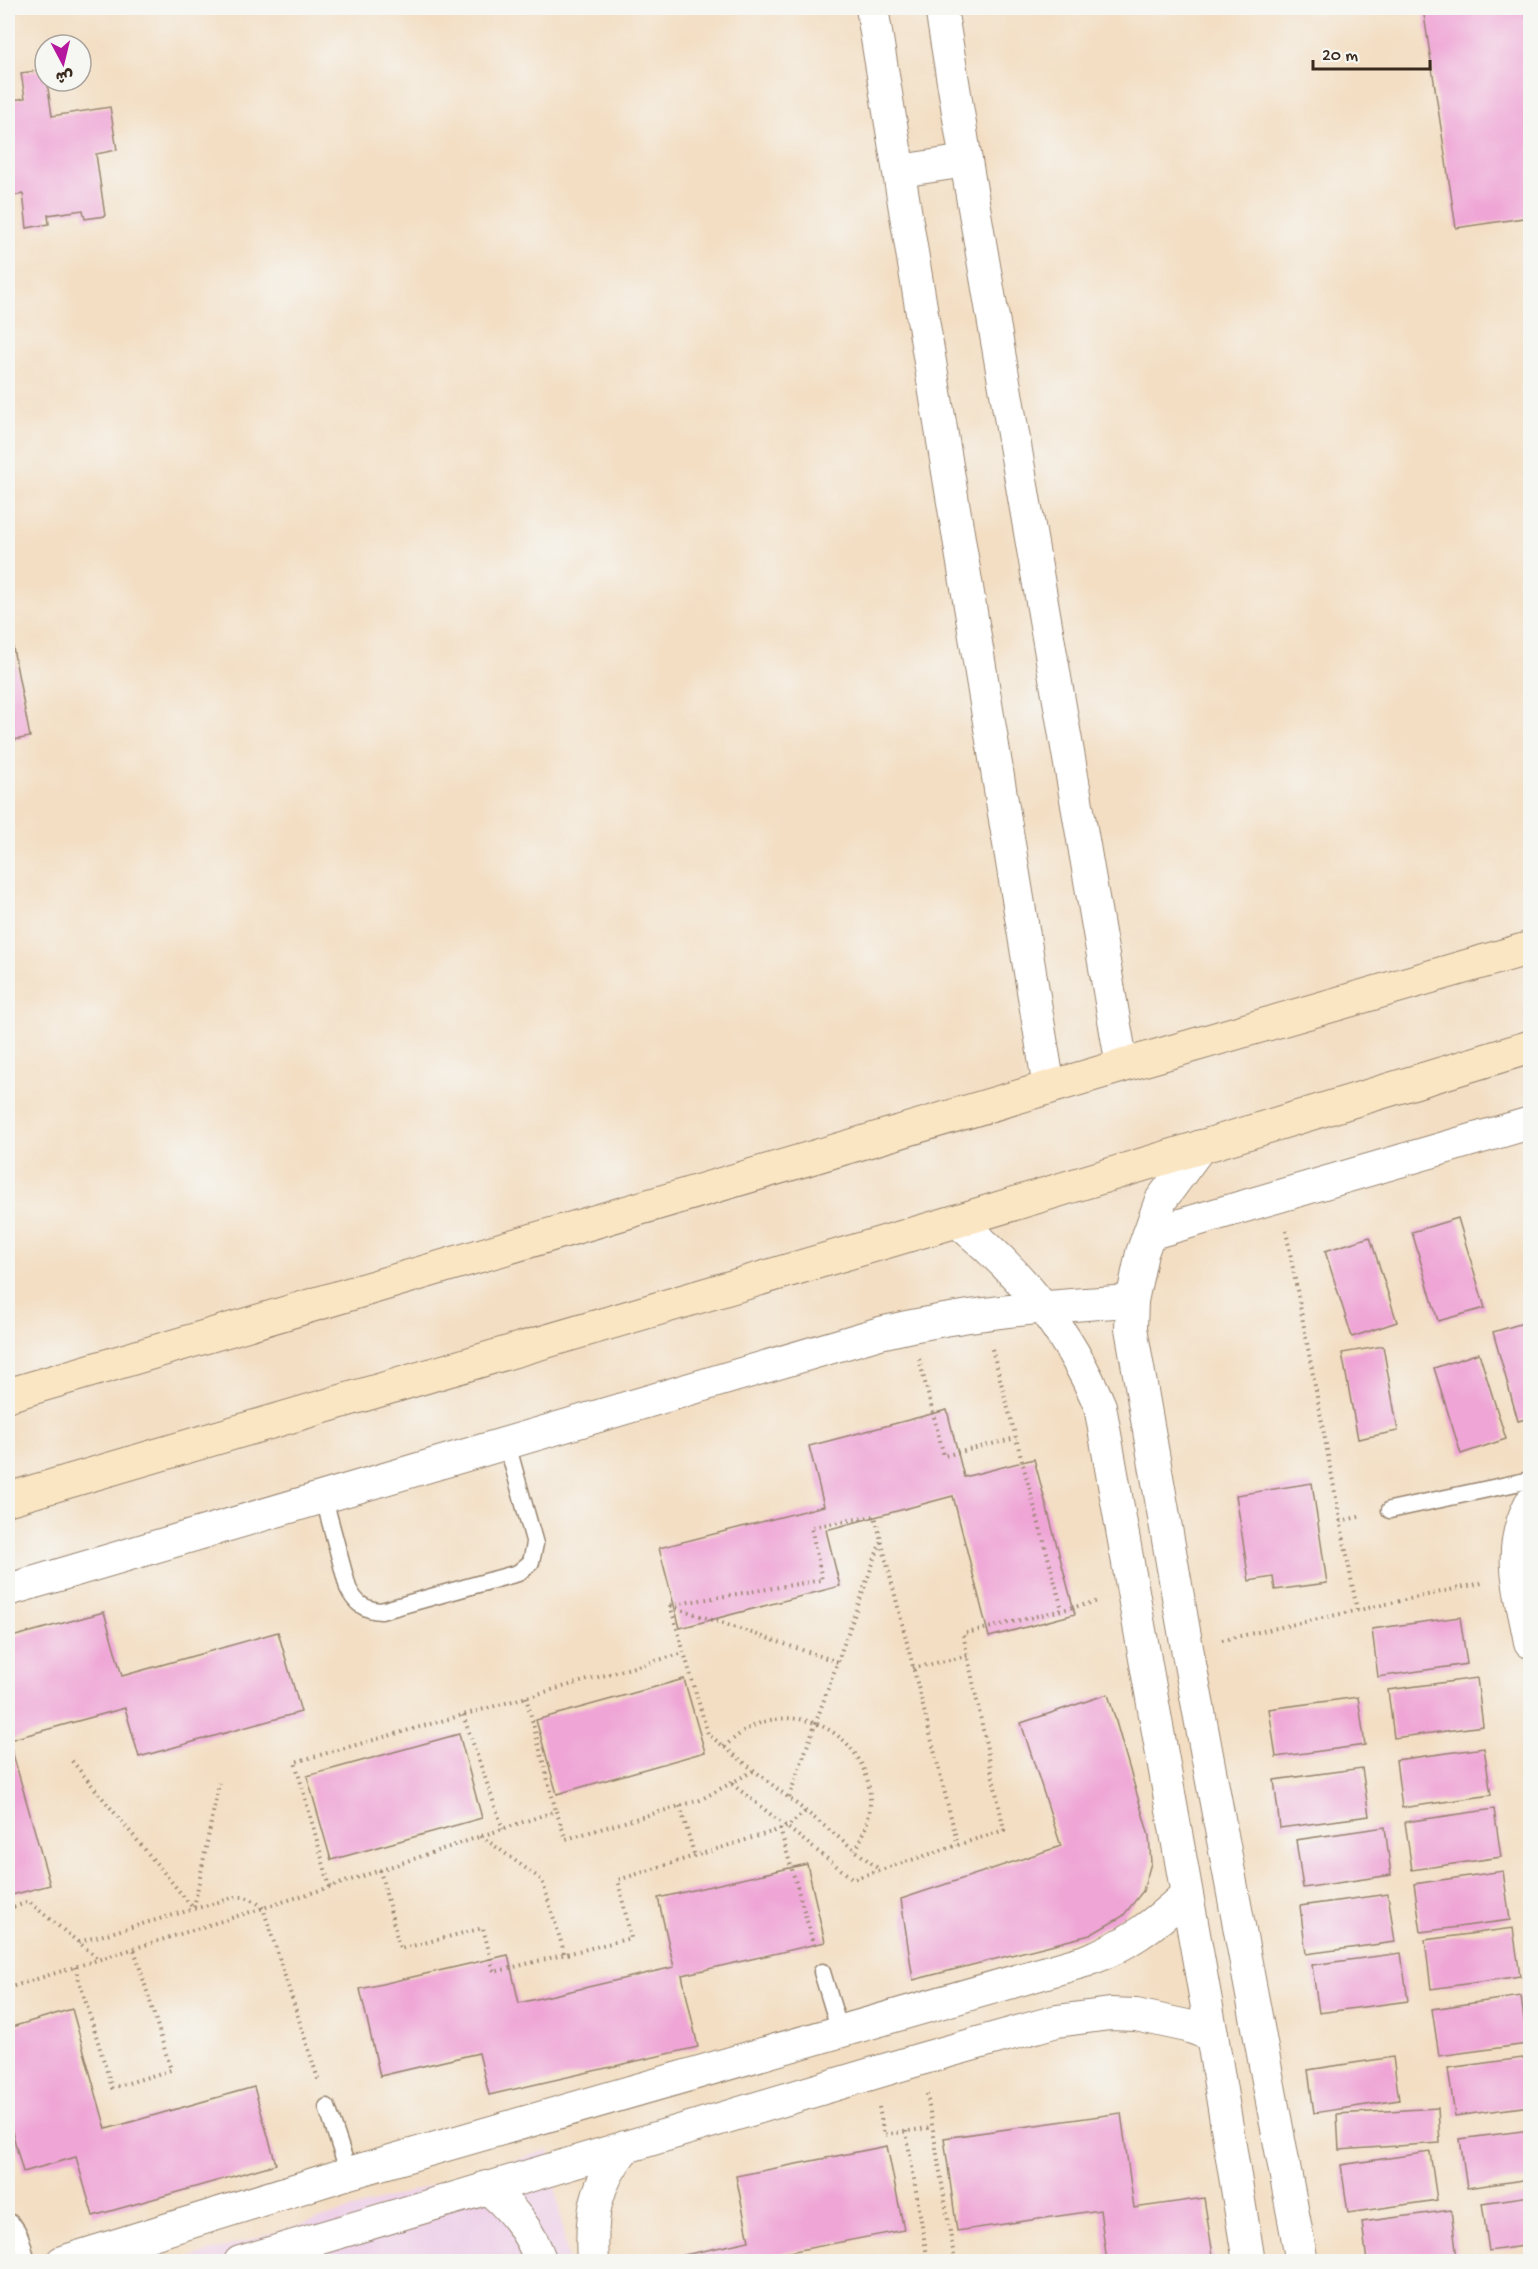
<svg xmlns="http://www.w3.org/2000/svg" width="1538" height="2269" font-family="'Gochi Hand','Playpen Sans Arabic',sans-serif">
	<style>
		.built { fill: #eed0e8 }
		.building { fill: #efa5d6 }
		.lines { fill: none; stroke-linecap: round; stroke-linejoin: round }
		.lane-casing { stroke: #978470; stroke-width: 19 }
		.street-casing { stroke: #978470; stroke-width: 34 }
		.secondary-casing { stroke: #978470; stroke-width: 35 }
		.path { stroke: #978470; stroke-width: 4; stroke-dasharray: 1.5 4.5; stroke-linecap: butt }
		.lane { stroke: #fff; stroke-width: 16 }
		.street { stroke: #fff; stroke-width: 32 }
		.secondary { stroke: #fbe6c4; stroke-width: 33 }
	</style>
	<rect width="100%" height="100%" fill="#f6f6f2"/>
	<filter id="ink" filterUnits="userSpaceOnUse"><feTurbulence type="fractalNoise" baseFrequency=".0167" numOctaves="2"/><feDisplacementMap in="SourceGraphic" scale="12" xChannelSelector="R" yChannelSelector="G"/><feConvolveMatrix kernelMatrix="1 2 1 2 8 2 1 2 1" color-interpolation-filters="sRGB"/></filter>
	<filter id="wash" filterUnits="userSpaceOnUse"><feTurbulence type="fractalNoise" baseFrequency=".008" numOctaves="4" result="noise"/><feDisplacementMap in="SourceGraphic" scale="24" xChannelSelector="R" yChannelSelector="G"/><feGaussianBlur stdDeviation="1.35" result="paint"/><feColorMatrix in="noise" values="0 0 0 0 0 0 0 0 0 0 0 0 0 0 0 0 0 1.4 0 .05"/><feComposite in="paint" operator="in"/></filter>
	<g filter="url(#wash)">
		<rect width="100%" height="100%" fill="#f3dec3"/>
		<path class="built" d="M549,2150L568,2261L176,2262Z"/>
		<g id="blocks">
			<g class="building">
				<path d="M1423,8H1525L1530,43V217L1456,228Z"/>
				<path d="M45,70V81H47L52,116L110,107L117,150L96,154L105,216L85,219L83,210L48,215L49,224L27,228L23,194L8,197V101L25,98L21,73Z"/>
				<path d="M8,622L30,737L8,741Z"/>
				<path d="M1458,1218L1485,1308L1438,1321L1412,1232Z"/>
				<path d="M1370,1237L1397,1322L1352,1337L1325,1251Z"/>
				<path d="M1530,1321V1418L1518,1421L1493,1332Z"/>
				<path d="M1383,1346L1398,1431L1358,1439L1342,1353Z"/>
				<path d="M1479,1353L1506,1439L1461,1454L1434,1368Z"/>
				<path d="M947,1410L964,1477L1034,1459L1075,1614L989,1637L953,1496L826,1530L840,1586L680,1628L659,1548L824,1506L809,1446Z"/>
				<path d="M1312,1483L1327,1583L1275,1590L1273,1577L1249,1581L1236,1495Z"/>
				<path d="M104,1612L122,1676L278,1632L301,1712L139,1757L125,1708L9,1740L50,1885L8,1896V1638Z"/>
				<path d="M1460,1617L1467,1664L1378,1677L1372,1629Z"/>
				<path d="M1477,1678L1483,1726L1394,1738L1388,1690Z"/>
				<path d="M684,1679L705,1752L557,1794L536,1720Z"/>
				<path d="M1108,1694L1149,1836L1151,1863L1143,1891L1123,1916L1090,1935L913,1980L901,1899L1061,1846L1021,1723Z"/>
				<path d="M1358,1697L1365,1745L1276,1757L1269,1709Z"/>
				<path d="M459,1734L482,1818L331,1860L307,1776Z"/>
				<path d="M1484,1748L1491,1795L1402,1808L1396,1760Z"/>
				<path d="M1362,1768L1369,1816L1280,1828L1274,1780Z"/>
				<path d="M1494,1809L1501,1857L1412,1870L1405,1822Z"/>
				<path d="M1385,1827L1391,1875L1303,1888L1296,1840Z"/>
				<path d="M807,1864L825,1942L682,1975L698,2047L489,2095L479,2053L380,2076L360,1989L508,1955L519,2003L674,1967L658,1898Z"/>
				<path d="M1503,1871L1510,1920L1421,1932L1414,1884Z"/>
				<path d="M1388,1894L1395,1942L1306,1954L1300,1906Z"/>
				<path d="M1513,1928L1520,1976L1431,1989L1425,1940Z"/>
				<path d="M1401,1953L1408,2001L1319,2013L1312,1965Z"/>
				<path d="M1521,1996L1527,2044L1439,2056L1432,2009Z"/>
				<path d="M72,2009L106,2129L254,2087L276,2164L93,2216L76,2157L23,2172L8,2117V2028Z"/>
				<path d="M1393,2057L1399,2100L1314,2113L1308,2070Z"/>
				<path d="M1530,2057V2106L1455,2116L1448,2068Z"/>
				<path d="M1438,2108L1440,2143L1339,2150L1337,2114Z"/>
				<path d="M1121,2113L1134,2208L1204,2198L1214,2262H1107L1100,2210L957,2231L944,2138Z"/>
				<path d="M1530,2130V2179L1467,2188L1460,2139Z"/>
				<path d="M887,2146L904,2230L768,2256L769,2262H652L749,2241L736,2176Z"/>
				<path d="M1430,2152L1437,2200L1348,2213L1341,2165Z"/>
				<path d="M1530,2196V2245L1489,2251L1482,2203Z"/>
				<path d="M1451,2210L1457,2258L1431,2262H1367L1362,2222Z"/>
			</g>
		</g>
	</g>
	<g filter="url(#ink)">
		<use href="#blocks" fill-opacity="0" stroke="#978470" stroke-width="1.5"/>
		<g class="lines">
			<g class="lane-casing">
				<g id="lane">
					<path d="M324,1499L348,1588C355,1603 364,1610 381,1611L518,1573L531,1562L535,1544L507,1444"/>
					<path d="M1390,1510L1530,1480"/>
					<path d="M822,1972L840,2031"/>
					<path d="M327,2107L349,2173"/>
					<path d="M8,2221C21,2229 23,2248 27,2262"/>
				</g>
			</g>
			<g class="street-casing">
				<g id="street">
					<path d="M872,8L1049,1088"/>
					<path d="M941,8L966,161L1122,1066"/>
					<path d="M900,171L966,161"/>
					<path d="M1201,1146L1161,1200L1142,1253L1132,1301L1131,1328L1187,1648L1302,2262"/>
					<path d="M957,1221C1022,1274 1067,1329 1100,1406L1212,2035L1249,2262"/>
					<path d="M1149,1234L1530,1123"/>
					<path d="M1530,1504C1505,1553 1521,1592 1530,1642"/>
					<path d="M8,1590L880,1333C963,1313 1047,1306 1132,1301"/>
					<path d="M486,2187C510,2205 531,2232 541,2262"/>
					<path d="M62,2262L349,2173L1085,1961C1126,1946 1154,1925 1186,1895"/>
					<path d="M240,2262L921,2059L1057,2021L1110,2014L1136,2015L1187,2026L1212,2035"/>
					<path d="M593,2262C590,2214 595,2185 625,2147"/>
				</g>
			</g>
			<g class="secondary-casing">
				<g id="secondary">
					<path d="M8,1395L1122,1066L1530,948"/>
					<path d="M8,1499L957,1221L1530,1047"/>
				</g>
			</g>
			<g class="path">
				<path d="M1286,1231L1357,1610"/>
				<path d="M992,1349L1062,1609"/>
				<path d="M919,1359L944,1456L1016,1438"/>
				<path d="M1340,1521L1363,1516"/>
				<path d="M670,1605L822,1580L811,1527L875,1516L958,1845"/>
				<path d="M670,1605L708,1734L880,1870"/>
				<path d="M671,1606L838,1662"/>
				<path d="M1222,1640L1482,1583"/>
				<path d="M913,1668L968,1656"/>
				<path d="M526,1697L556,1811"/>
				<path d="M463,1715L503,1829"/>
				<path d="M724,1747C736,1736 748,1727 763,1722C818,1705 873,1749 870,1805C869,1821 863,1835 856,1850"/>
				<path d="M72,1761L193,1908"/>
				<path d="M732,1784L853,1879L1004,1830L963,1634L1099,1601"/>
				<path d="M789,1797L881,1541"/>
				<path d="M680,1806L695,1857"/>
				<path d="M780,1829L814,1945"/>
				<path d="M481,1836L542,1880L565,1955"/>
				<path d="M380,1870L400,1949L483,1928L494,1972L631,1938L618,1880L787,1827L806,1811"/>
				<path d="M330,1887L295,1762L684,1653"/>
				<path d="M194,1907L219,1783"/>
				<path d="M8,1909L29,1902L99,1959"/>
				<path d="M79,1942L236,1897C247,1896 255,1900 263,1908L319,2082"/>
				<path d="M75,1967L112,2088L171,2070L134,1949"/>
				<path d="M8,1988L330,1887L556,1811L566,1839L700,1800L755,1770"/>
				<path d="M927,2094L955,2262"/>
				<path d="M879,2107L884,2135L933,2127"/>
				<path d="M906,2131L928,2262"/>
				<path d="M812,2258L813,2262"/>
			</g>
			<use href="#lane" class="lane"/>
			<use href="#street" class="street"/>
			<use href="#secondary" class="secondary"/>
		</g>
	</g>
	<rect width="1538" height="2269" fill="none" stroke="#f6f6f2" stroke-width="30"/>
	<g transform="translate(63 63) rotate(173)"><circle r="28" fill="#f6f6f2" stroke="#aba49d" stroke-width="1.5"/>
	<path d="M0-4.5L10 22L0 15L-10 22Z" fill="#b5179e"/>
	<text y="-9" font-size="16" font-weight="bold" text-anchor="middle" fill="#3b2a1e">ش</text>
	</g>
	<path d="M1313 60v9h117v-9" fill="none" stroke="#3b2a1e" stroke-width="3"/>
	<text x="1322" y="60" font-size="18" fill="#3b2a1e" stroke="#f6f6f2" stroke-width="4.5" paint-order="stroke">20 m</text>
</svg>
